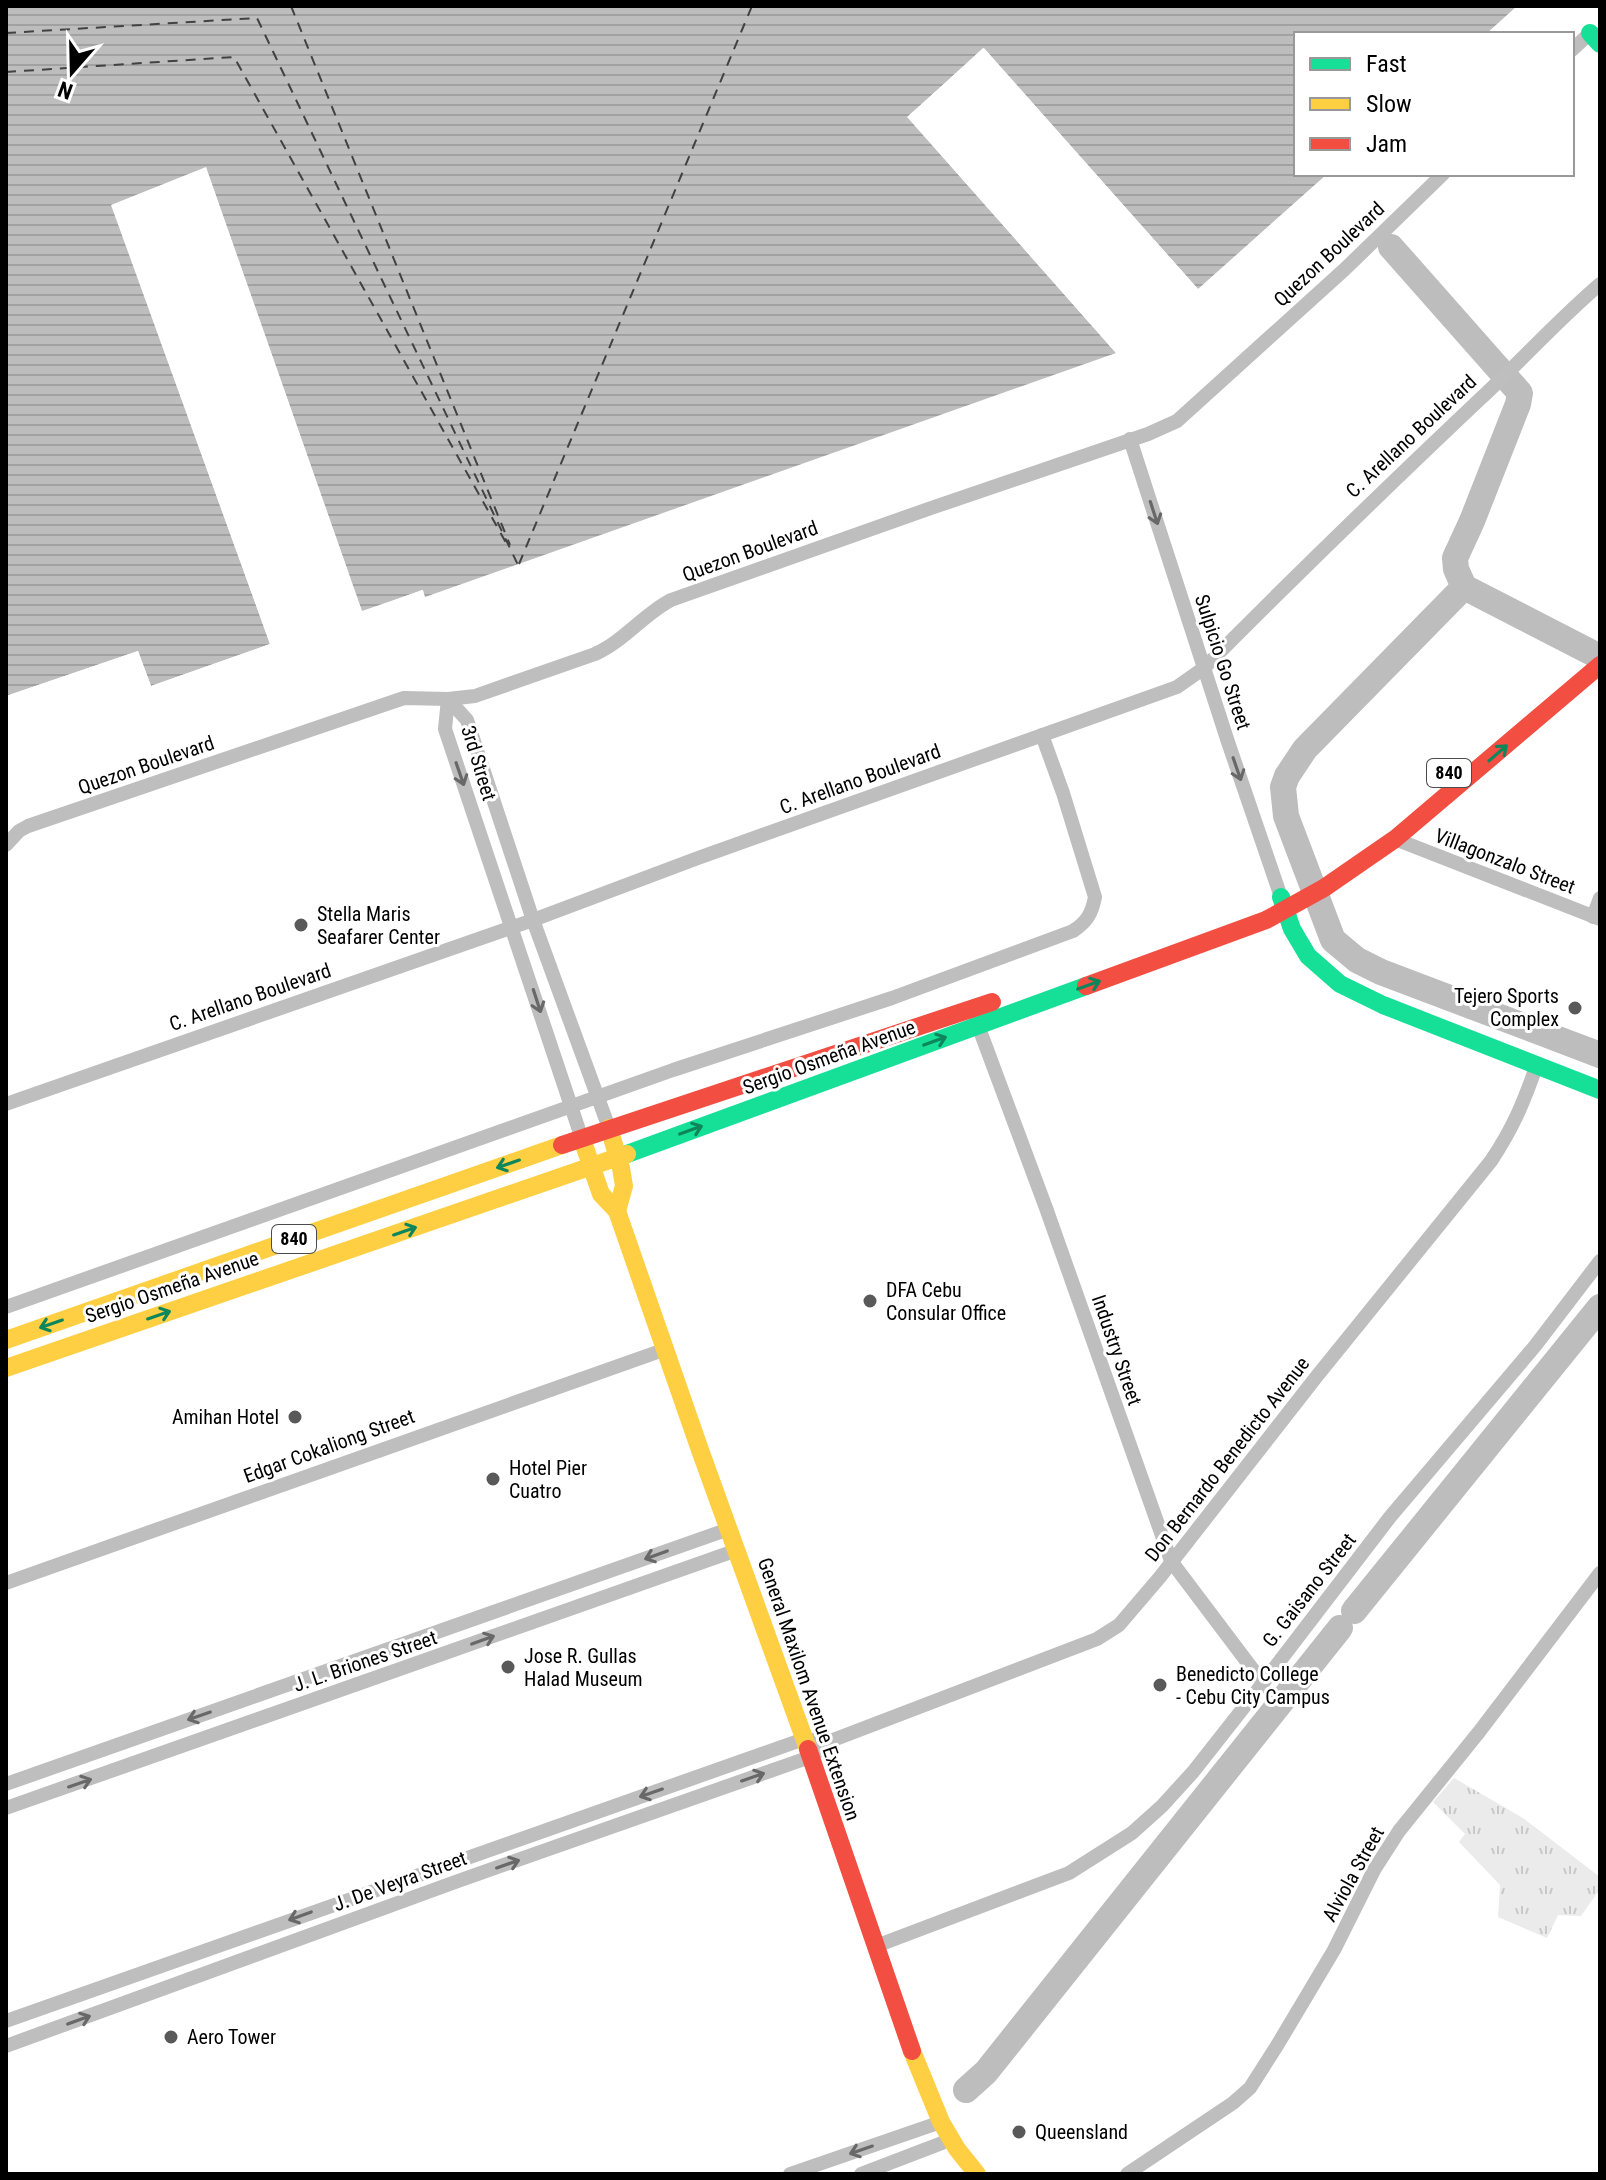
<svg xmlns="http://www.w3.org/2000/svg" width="1606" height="2180" font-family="'Roboto Condensed',sans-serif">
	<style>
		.grass { fill: url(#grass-tufts) }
		.water { fill: url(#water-rules) }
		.pier { fill: #fff }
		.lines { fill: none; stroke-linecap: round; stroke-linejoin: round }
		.river { stroke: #bdbdbd; stroke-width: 26 }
		.ferry { stroke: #424242; stroke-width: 2; stroke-dasharray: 10 8; stroke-linecap: butt }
		.street { stroke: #bebebe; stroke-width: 14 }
		.fast { stroke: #16e098; stroke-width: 18 }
		.slow { stroke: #ffcf43; stroke-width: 18 }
		.jam { stroke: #f24e42; stroke-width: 18 }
		.oneway { stroke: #686868 }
		.oneway2 { stroke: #0d865b }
		.poi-dot { fill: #595959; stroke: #fff; stroke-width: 3 }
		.labels { text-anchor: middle; stroke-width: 6; stroke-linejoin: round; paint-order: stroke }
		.shield { fill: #fff; stroke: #4c4c4c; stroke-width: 2 }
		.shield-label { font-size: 18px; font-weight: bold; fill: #000 }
		.street-label { font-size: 20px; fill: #000; stroke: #fff }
		.poi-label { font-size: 20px; fill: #000; stroke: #fff; text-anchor: start }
	</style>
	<defs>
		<pattern id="grass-tufts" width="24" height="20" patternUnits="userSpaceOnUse" patternTransform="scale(2)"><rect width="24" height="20" fill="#ebebeb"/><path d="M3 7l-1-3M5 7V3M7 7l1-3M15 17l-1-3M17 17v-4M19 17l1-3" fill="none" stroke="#c8c8c8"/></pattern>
		<pattern id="water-rules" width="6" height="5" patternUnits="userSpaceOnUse" patternTransform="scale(2)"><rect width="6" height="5" fill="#bdbdbd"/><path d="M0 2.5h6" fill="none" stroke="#a1a1a1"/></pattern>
	</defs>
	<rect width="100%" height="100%" fill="#fff"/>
	<path class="grass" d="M1454,1778L1523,1818L1600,1877V1889L1581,1916L1558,1915L1547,1938L1498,1917L1500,1885L1459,1842L1465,1834L1433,1802Z"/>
	<path class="water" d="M6,6H1517L1486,34H1296V174H1327L1198,289L983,48L908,117L1116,353L425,597L422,590L362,612L206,168L112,205L270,644L151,686L138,651L6,696Z"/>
	<g class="pier">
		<path d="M984,48L1198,289L1195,292L983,53L913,117L1119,351L1116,353L907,117Z"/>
		<path d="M206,167L362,611L423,590L426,601L422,600L420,595L363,616L358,613L203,173L116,207L274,646L152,690L147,688L136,656L6,700V696L138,651L151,686L270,644L111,205Z"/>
	</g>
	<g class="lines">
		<g class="river">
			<path d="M1391,247L1520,393L1518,404L1472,521L1455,558L1456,569L1464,587"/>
			<path d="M1464,587L1305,749L1287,776L1283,787L1286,816L1333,940L1357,960L1381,972L1600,1055"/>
			<path d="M1464,587L1600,657"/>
			<path d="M1354,1611L1600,1307"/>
			<path d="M966,2090L986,2072L1340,1628"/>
		</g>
		<g class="ferry">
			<path d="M291,6L510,545"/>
			<path d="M6,33L257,18L518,565"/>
			<path d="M6,72L234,57L509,548"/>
			<path d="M519,564L752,6"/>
		</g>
		<g class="street">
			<path d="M1572,50L1590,33"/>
			<path d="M1130,439L1228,742L1281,897"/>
			<path d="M448,699L445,729L582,1139"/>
			<path d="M448,699L467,720L533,920L609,1128"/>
			<path d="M1395,839L1600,919"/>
			<path d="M6,845L19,831L28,826L404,698L448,699L475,696L595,654C624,641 644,614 671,600L934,507L1148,434L1177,421L1345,269L1443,174"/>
			<path d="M1593,917L1600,898"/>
			<path d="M976,1020L1046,1208L1171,1561L1263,1683"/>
			<path d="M6,1104L533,920L698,858L1177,687L1204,668C1295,576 1387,487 1480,399C1521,361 1558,320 1600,284"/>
			<path d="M6,1307L673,1070L892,998L1073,931C1087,922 1092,913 1095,897L1063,793L1042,735"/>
			<path d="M6,1583L666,1349"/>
			<path d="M6,1784L729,1529"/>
			<path d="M6,1808L737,1550"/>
			<path d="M876,1946L1069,1873L1132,1833L1162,1806L1193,1772L1263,1683L1390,1517L1535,1346L1600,1261"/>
			<path d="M6,2021L804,1739L813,1740"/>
			<path d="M6,2046L458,1881L810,1757L833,1740L1097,1639L1119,1625L1160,1577L1317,1376L1491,1161C1513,1128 1524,1102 1537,1064"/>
			<path d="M790,2174L941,2122"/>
			<path d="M861,2174L942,2143L949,2137"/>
			<path d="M1127,2174L1233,2103L1250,2088L1278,2044L1334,1950L1374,1870L1399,1831L1479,1732L1600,1573"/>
		</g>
		<g class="fast">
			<path d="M1590,33L1600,44"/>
			<path d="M1281,897L1292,929L1308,956L1340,984L1383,1005L1600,1090"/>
			<path d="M627,1154L1086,986"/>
		</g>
		<g class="slow">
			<path d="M609,1128L621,1168L624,1186L617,1211"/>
			<path d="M582,1139L601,1194L617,1211L700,1450L808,1749"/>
			<path d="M6,1340L562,1145"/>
			<path d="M6,1368L627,1154"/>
			<path d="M912,2051L941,2122L957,2149L977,2174"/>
		</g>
		<g class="jam">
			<path d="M1086,986L1266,920L1324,888L1395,839L1600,665"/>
			<path d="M562,1145L992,1002"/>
			<path d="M808,1749L912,2051"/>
		</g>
	</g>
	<defs><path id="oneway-shaft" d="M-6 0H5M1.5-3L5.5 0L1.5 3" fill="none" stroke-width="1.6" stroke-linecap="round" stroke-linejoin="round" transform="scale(2)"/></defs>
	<g class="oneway">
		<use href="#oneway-shaft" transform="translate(1154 513) rotate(72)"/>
		<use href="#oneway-shaft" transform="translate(1237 769) rotate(71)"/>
		<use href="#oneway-shaft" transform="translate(460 774) rotate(71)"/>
		<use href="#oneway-shaft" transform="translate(537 1001) rotate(72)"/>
		<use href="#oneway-shaft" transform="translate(656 1555) rotate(160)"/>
		<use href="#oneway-shaft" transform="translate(483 1640) rotate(-20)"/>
		<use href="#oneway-shaft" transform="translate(199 1716) rotate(161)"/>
		<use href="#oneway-shaft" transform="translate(753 1777) rotate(-19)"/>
		<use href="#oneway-shaft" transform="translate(80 1783) rotate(-19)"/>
		<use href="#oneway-shaft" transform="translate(651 1793) rotate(161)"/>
		<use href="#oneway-shaft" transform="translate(508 1864) rotate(-19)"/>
		<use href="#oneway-shaft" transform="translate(300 1916) rotate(160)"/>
		<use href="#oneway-shaft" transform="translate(79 2020) rotate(-20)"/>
		<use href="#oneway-shaft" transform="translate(861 2150) rotate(161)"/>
	</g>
	<g class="oneway2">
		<use href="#oneway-shaft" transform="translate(1498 753) rotate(-41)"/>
		<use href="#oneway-shaft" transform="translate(1089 985) rotate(-20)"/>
		<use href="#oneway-shaft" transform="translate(935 1041) rotate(-20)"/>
		<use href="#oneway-shaft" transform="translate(691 1130) rotate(-20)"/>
		<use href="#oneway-shaft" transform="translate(508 1164) rotate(161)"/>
		<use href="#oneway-shaft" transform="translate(405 1231) rotate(-19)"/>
		<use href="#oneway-shaft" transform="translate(159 1315) rotate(-19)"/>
		<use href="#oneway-shaft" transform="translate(51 1324) rotate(161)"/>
	</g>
	<g class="poi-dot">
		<circle cx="301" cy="925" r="8"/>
		<circle cx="1575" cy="1008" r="8"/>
		<circle cx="870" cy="1301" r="8"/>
		<circle cx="295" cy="1417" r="8"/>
		<circle cx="493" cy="1479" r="8"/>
		<circle cx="508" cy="1667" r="8"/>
		<circle cx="1160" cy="1685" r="8"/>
		<circle cx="171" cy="2037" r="8"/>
		<circle cx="1019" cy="2132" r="8"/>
	</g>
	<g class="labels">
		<g class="shield">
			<rect x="1427" y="759" width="44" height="28" rx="6"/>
			<rect x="272" y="1225" width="44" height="28" rx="6"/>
		</g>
		<g class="shield-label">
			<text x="1449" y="779">840</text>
			<text x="294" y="1245">840</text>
		</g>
		<g class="street-label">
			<text transform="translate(1329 254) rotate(-43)" y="7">Quezon Boulevard</text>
			<text transform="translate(1411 436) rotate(-43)" y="7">C. Arellano Boulevard</text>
			<text transform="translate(750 551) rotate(-20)" y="7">Quezon Boulevard</text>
			<text transform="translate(1223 662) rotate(72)" y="7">Sulpicio Go Street</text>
			<text transform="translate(479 763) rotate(73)" y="7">3rd Street</text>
			<text transform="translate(146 765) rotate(-19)" y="7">Quezon Boulevard</text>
			<text transform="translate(860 779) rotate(-20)" y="7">C. Arellano Boulevard</text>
			<text transform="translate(1505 861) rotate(21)" y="7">Villagonzalo Street</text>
			<text transform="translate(250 997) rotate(-19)" y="7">C. Arellano Boulevard</text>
			<text transform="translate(829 1057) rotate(-20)" y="7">Sergio Osmeña Avenue</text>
			<text transform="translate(172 1287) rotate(-19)" y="7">Sergio Osmeña Avenue</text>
			<text transform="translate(1117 1350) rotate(71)" y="7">Industry Street</text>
			<text transform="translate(329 1446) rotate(-20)" y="7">Edgar Cokaliong Street</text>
			<text transform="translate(1227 1459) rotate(-52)" y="7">Don Bernardo Benedicto Avenue</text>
			<text transform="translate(1309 1590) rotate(-52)" y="7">G. Gaisano Street</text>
			<text transform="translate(365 1661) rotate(-19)" y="7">J. L. Briones Street</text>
			<text transform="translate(809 1689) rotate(71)" y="7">General Maxilom Avenue Extension</text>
			<text transform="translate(1353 1874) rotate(-61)" y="7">Alviola Street</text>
			<text transform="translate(400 1881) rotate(-20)" y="7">J. De Veyra Street</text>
		</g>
		<g class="poi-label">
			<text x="317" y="921">Stella Maris<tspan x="317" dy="23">Seafarer Center</tspan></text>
			<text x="1559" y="1003" text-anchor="end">Tejero Sports<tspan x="1559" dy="23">Complex</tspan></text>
			<text x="886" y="1297">DFA Cebu<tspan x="886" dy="23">Consular Office</tspan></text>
			<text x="279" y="1424" text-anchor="end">Amihan Hotel</text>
			<text x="509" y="1475">Hotel Pier<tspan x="509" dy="23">Cuatro</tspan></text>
			<text x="524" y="1663">Jose R. Gullas<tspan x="524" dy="23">Halad Museum</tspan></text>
			<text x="1176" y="1681">Benedicto College<tspan x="1176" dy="23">- Cebu City Campus</tspan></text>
			<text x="187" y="2044">Aero Tower</text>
			<text x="1035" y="2139">Queensland</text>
		</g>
	</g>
	<rect width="1606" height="2180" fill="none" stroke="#000000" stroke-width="16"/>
	<rect x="1294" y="32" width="280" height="144" fill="#ffffff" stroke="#999999" stroke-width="2"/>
	<rect x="1310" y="58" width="40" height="12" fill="#16e098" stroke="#999999" stroke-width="2"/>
	<text x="1366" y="72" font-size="24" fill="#000000">Fast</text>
	<rect x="1310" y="98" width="40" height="12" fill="#ffcf43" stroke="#999999" stroke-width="2"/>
	<text x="1366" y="112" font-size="24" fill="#000000">Slow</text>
	<rect x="1310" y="138" width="40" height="12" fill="#f24e42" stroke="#999999" stroke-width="2"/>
	<text x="1366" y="152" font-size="24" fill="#000000">Jam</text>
	<g transform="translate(72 72) rotate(200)" stroke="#ffffff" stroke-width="6" paint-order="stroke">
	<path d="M0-6L14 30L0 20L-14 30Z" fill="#000000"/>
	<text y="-12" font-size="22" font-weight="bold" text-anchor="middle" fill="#000000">N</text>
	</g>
</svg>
